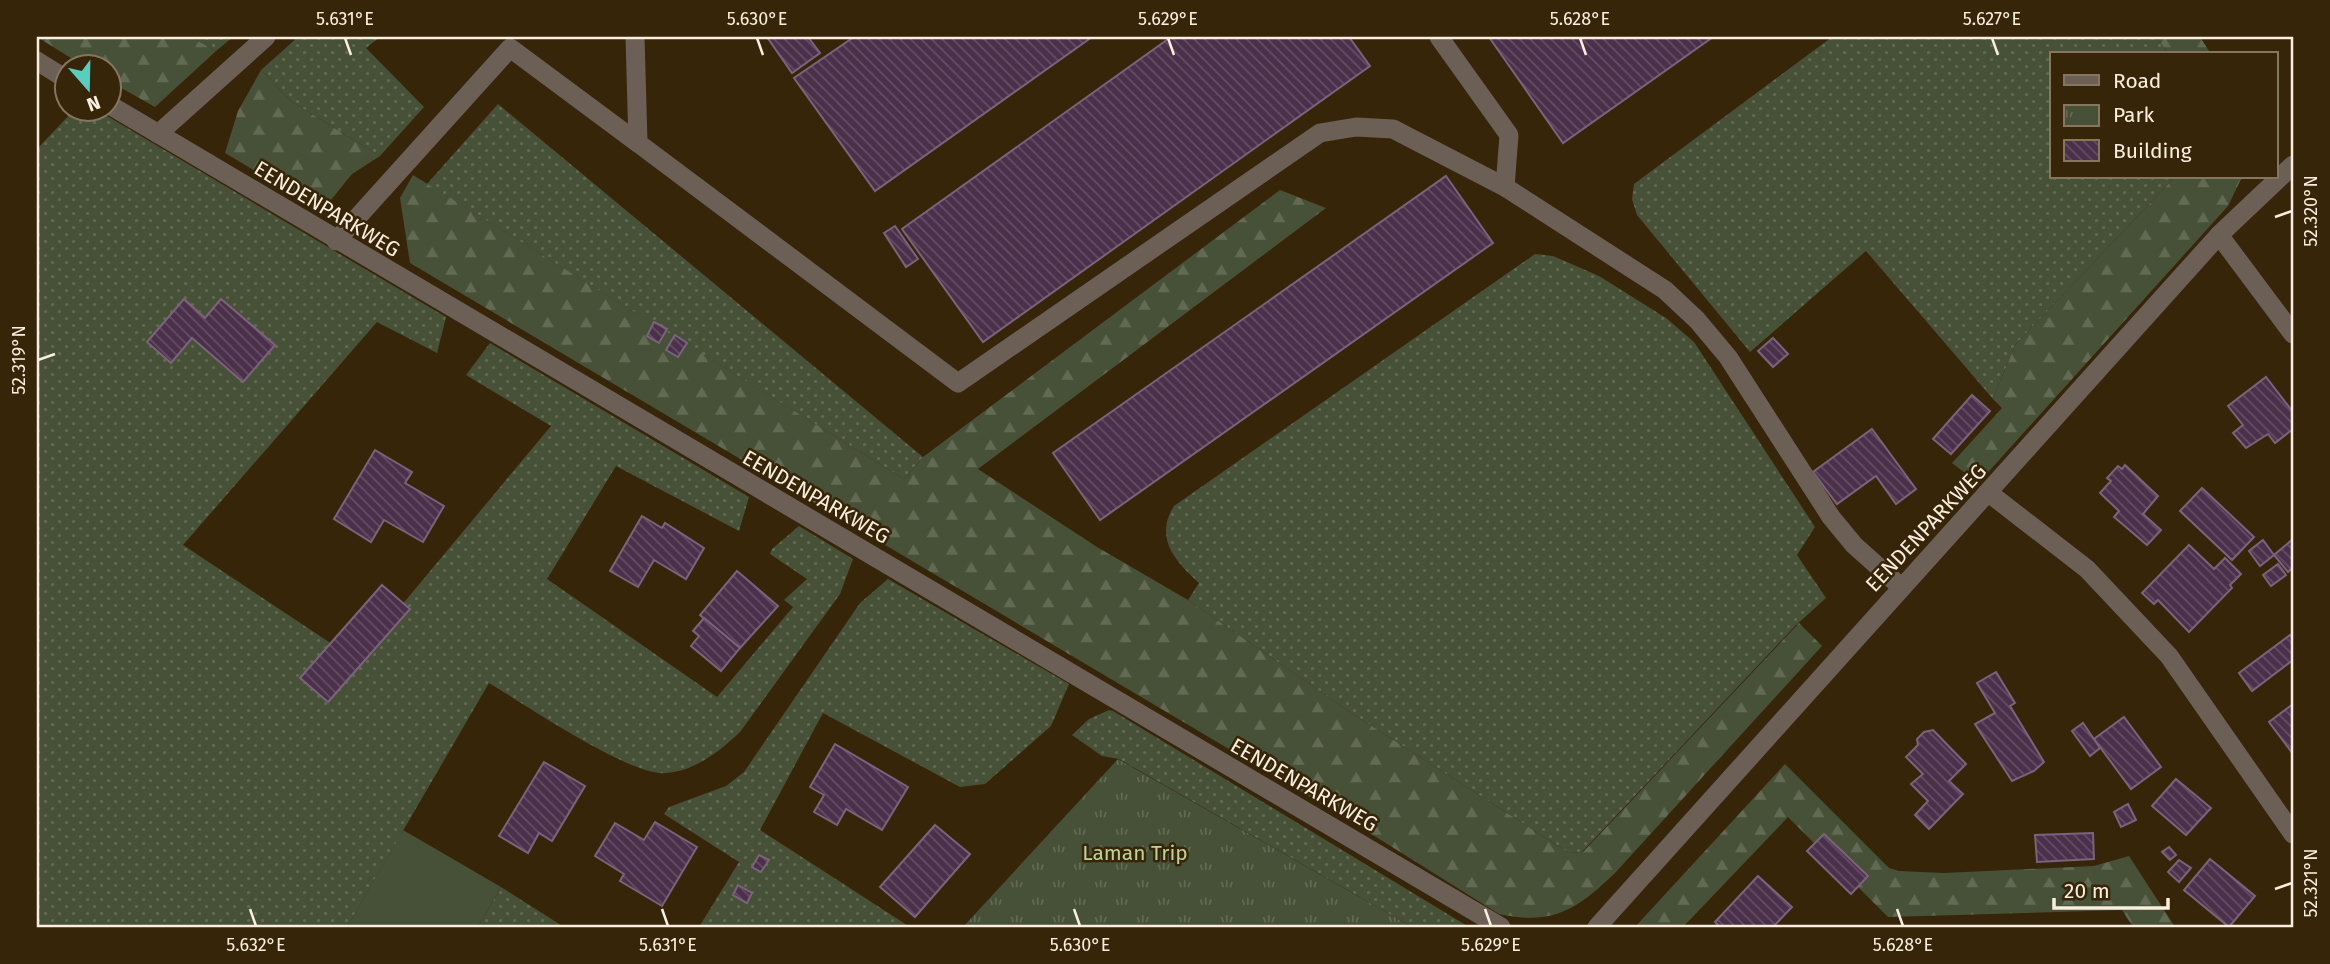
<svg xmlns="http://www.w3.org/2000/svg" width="2330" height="964" font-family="'Fira Sans',sans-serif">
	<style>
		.grass { fill: url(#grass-dots) }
		.forest { fill: url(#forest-firs) }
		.park { fill: url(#park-tufts) }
		.garden { fill: #475137 }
		.building { fill: url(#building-back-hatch); stroke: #7c637c; stroke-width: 2 }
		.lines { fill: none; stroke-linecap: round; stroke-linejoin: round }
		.service { stroke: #6c5f56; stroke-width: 19 }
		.minor { stroke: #6c5f56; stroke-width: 19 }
		.ticks { fill: none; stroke: #faefdf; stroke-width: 2.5 }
		.labels { text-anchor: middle; stroke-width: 5; stroke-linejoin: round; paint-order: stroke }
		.street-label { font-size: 21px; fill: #faefdf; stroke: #37250a }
		.park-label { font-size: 21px; fill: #bbd496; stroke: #37250a }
		.neatline { fill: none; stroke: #faefdf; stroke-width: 2.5 }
		.ticks-label { font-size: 18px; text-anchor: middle; fill: #faefdf }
	</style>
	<defs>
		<pattern id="grass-dots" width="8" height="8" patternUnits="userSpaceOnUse" patternTransform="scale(1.75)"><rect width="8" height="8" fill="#475137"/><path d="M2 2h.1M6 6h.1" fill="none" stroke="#626a54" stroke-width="1.8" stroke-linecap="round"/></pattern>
		<pattern id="forest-firs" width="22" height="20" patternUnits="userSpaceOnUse" patternTransform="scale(1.75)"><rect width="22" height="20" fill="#475137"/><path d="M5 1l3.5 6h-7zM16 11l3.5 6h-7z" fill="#626a54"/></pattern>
		<pattern id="park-tufts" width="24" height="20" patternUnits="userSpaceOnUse" patternTransform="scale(1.75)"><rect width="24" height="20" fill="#475137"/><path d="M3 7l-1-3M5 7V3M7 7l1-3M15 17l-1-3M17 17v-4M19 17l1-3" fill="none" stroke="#626a54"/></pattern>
		<pattern id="building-back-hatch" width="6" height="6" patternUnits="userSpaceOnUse" patternTransform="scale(1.75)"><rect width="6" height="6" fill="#4a304a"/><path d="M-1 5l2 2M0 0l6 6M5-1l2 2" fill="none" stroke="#654e64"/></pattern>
	</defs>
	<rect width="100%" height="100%" fill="#37250a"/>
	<g class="grass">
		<path d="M191,37H233L216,51Z"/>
		<path d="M298,37H380L366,48L424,107L380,156L292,102L261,70Z"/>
		<path d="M1832,37H2156L2169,54H2052V177H2175L2015,345L1993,399L1866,251L1750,352L1637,215L1632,199L1634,184Z"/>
		<path d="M498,104L923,457L904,479L427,184Z"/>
		<path d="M75,109H81L96,118L102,113L446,317L437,353L377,322L183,545L356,660L551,426L466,375L490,343L749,497L739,531L616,466L547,579L717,697L793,607L784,600L807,579L770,554L772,549L799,526L853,559L840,594L740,732C720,751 695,771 666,773C631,777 524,704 489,683L347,927H37V149Z"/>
		<path d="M1535,254L1553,256L1599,276L1666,318L1694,342L1815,527L1797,555L1826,598L1795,626L1582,852L1569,853L1347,710L1188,600L1199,583C1175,561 1154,538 1174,506Z"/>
		<path d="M888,579L1069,684L1051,726L985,784L960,787L823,713L760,830L910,927H699L739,862L664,814L669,807L726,786L744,772L860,603Z"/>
		<path d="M1109,710L1113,711L1469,927H1412L1119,759L1102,756L1072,735L1089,719Z"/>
		<path d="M501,887L564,927H478Z"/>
	</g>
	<g class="forest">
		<path d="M37,37H191L216,51L155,107L109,81L108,66H84Z"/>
		<path d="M2156,37H2200L2211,54H2169Z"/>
		<path d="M261,70L292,102L380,156L352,174L322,211L225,153L238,111Z"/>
		<path d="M413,175L904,479L923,457L1280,190L1326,208L978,469L1097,547L1188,600L1347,710L1569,853L1583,852L1799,623L1822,646L1615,873C1577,909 1554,926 1499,914L1357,825L410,263L400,198Z"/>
		<path d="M2175,177H2242L2228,206L1981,480L1969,476L1952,463L2002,408L1993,399L2015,345Z"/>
		<path d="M1785,764L1889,868L1899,871L1944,873L2094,866L2129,856L2175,927H2133L2122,910L1888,917L1788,817L1683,927H1635Z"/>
	</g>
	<path class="park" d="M1118,759L1412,927H963Z"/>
	<path class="garden" d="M403,830L501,887L478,927H347Z"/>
	<g class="building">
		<path d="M767,37H808L820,53L792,73Z"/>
		<path d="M854,37H1092L875,191L794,78Z"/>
		<path d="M1171,37H1349L1370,66L983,342L902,229Z"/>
		<path d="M1489,37H1713L1563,143Z"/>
		<path d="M1446,176L1493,243L1100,520L1053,453Z"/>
		<path d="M895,226L918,259L906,267L884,233Z"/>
		<path d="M184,299L205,318L221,299L275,345L243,382L192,338L171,363L147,342Z"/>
		<path d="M654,322L667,329L659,343L647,336Z"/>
		<path d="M675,335L687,343L678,357L666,350Z"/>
		<path d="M1773,338L1788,354L1773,367L1758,351Z"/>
		<path d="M2266,377L2293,412V429L2275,443L2268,434L2246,448L2233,433L2243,425L2228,406Z"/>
		<path d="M1972,395L1990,411L1951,454L1933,439Z"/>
		<path d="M1872,429L1916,489L1896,504L1876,476L1837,504L1813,472Z"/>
		<path d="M375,450L412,472L405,483L444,506L423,542L384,520L371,542L334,519Z"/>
		<path d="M2125,465L2158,496L2143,514L2161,530L2147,545L2114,517L2119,511L2100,493L2111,481L2107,478L2118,466L2122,469Z"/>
		<path d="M2202,488L2254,537L2232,560L2180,511Z"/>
		<path d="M642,516L662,528L665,523L704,548L686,579L654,560L638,587L610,571Z"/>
		<path d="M2293,539V567L2288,572L2274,555Z"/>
		<path d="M2263,540L2274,555L2260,566L2249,551Z"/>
		<path d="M2189,545L2214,569L2225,558L2241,574L2230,585L2232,588L2189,632L2158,600L2154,604L2142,593Z"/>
		<path d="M2278,564L2286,575L2271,586L2263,575Z"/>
		<path d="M737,571L778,606L740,648L700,615Z"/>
		<path d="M382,585L410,609L328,702L300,678Z"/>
		<path d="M704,618L740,648L721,671L691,646L699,636L693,631Z"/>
		<path d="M2290,635L2293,640V660L2252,691L2239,673Z"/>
		<path d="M1996,672L2015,703L2010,706L2044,762L2034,771L2012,781L1975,724L1995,713L1977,683Z"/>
		<path d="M2293,704V754L2269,722Z"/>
		<path d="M2124,717L2161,767L2131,789L2094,739Z"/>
		<path d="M2083,723L2100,748L2090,756L2072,731Z"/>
		<path d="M1933,730L1966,764L1949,781L1963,794L1929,829L1915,815L1928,801L1911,784L1923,774L1906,757L1918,745L1917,739L1924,732Z"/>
		<path d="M835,744L908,787L882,830L846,809L837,825L814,812L824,795L810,787Z"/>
		<path d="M544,762L585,786L552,841L539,833L528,853L499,836Z"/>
		<path d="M2176,779L2211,808L2186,835L2152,806Z"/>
		<path d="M2128,804L2136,820L2121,827L2114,812Z"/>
		<path d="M655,822L697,847L662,906L620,881L624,874L595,856L615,823L644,840Z"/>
		<path d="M935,825L970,854L915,917L880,887Z"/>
		<path d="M2093,833L2094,859L2037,862L2035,835Z"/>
		<path d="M1824,834L1868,876L1851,894L1807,851Z"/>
		<path d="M2169,847L2176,855L2170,860L2162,852Z"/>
		<path d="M759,855L769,860L761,872L752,867Z"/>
		<path d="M2210,859L2255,896L2229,927L2184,890Z"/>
		<path d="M2179,860L2191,868L2179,882L2168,872Z"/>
		<path d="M1758,876L1792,907L1773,927H1720L1715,922Z"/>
		<path d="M738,885L752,893L747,903L733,895Z"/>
	</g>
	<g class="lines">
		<g class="service">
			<path d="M635,37L638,143L958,383L1320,133L1356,127L1393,129L1505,187L1665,290L1697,320L1728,357L1831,517L1854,545L1901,587"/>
			<path d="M1439,37L1509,135L1505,187"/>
			<path d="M158,134L266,37"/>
			<path d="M2219,235L2293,334"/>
			<path d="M336,241L510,48L638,143"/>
			<path d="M1989,493L2087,569L2169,656L2293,834"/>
		</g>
		<g class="minor">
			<path d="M37,61L66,79"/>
			<path d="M108,104L1501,927"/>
			<path d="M1597,927L2219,235L2293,165"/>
		</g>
	</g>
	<path class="ticks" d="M345,38L351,55M757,38L763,55M1168,38L1174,55M1580,38L1586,55M1992,38L1998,55M2275,217L2292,211M38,360L55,354M2275,889L2292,883M250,909L256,926M662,909L668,926M1074,909L1080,926M1485,909L1491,926M1897,909L1903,926"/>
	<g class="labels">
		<g class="street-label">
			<text transform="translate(327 209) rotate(31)" y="7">EENDENPARKWEG</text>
			<text transform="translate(816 497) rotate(30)" y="7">EENDENPARKWEG</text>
			<text transform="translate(1926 528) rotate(-47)" y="7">EENDENPARKWEG</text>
			<text transform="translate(1304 785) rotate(30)" y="7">EENDENPARKWEG</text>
		</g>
		<g class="park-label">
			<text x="1135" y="860">Laman Trip</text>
		</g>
	</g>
	<rect width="2330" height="964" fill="none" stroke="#37250a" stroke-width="77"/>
	<rect x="2050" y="52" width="228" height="126" fill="#37250a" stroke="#85765f" stroke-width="2"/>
	<rect x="2064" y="75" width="35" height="10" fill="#6c5f56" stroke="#85765f" stroke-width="2"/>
	<text x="2113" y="88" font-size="21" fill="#faefdf">Road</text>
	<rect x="2064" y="105" width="35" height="21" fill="url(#park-tufts)" stroke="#85765f" stroke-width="2"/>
	<text x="2113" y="122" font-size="21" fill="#faefdf">Park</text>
	<rect x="2064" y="140" width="35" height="21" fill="url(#building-back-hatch)" stroke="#85765f" stroke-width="2"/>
	<text x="2113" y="158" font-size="21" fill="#faefdf">Building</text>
	<g transform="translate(88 88) rotate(160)"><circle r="33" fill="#37250a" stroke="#85765f" stroke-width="2"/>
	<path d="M0-5L12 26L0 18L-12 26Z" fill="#58cec0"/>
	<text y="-10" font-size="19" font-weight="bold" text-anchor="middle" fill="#faefdf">N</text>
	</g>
	<path d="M2054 898v10h114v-10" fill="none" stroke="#faefdf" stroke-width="3.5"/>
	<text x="2064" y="898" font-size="21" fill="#faefdf" stroke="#37250a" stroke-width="5" paint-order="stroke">20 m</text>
	<rect x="38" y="38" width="2254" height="888" class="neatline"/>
	<g class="ticks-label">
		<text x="345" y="25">5.631°E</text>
		<text x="757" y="25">5.630°E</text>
		<text x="1168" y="25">5.629°E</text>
		<text x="1580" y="25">5.628°E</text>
		<text x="1992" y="25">5.627°E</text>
		<text transform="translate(2311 211) rotate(-90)" y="6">52.320°N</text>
		<text transform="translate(19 360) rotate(-90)" y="6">52.319°N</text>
		<text transform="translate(2311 883) rotate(-90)" y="6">52.321°N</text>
		<text x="256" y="951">5.632°E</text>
		<text x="668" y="951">5.631°E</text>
		<text x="1080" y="951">5.630°E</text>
		<text x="1491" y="951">5.629°E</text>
		<text x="1903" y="951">5.628°E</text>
	</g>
</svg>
